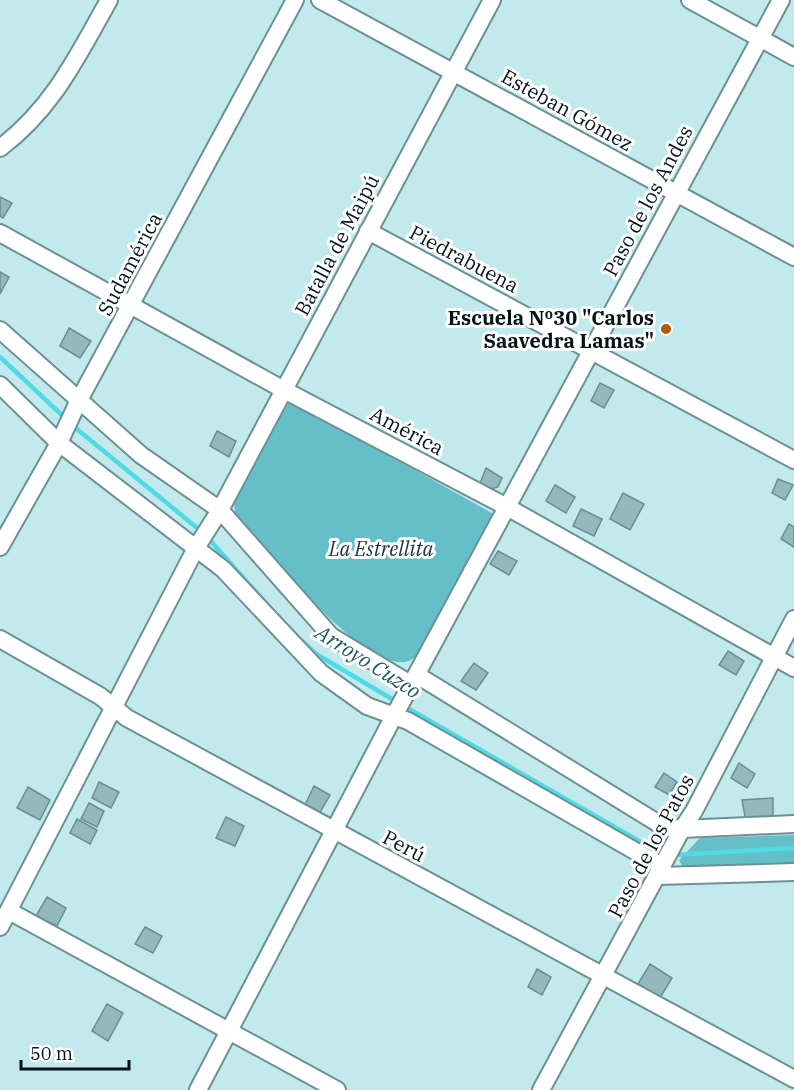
<svg xmlns="http://www.w3.org/2000/svg" width="794" height="1090" font-family="'IBM Plex Serif',serif">
	<style>
		.green { fill: #64bfc8 }
		.lines { fill: none; stroke-linecap: round; stroke-linejoin: round }
		.stream { stroke: #4fdae6; stroke-width: 4.5 }
		.building { fill: #93b9bd; stroke: #698e92; stroke-width: 1.5 }
		.minor-casing { stroke: #6c9195; stroke-width: 20 }
		.minor { stroke: #fff; stroke-width: 16 }
		.poi-dot { fill: #b55900; stroke: #fff; stroke-width: 2 }
		.labels { text-anchor: middle; stroke-width: 6; stroke-linejoin: round; paint-order: stroke }
		.street-label { font-size: 20px; fill: #051315; stroke: #fff }
		.poi-label { font-size: 20px; font-weight: bold; fill: #051315; stroke: #fff; text-anchor: end }
		.park-label { font-size: 20px; font-style: italic; fill: #20373a; stroke: #fff }
		.water-label { font-size: 21px; font-style: italic; fill: #1e585d; stroke: #fff }
	</style>
	<rect width="100%" height="100%" fill="#c2eaed"/>
	<g class="green">
		<path d="M290,400L497,516L423,649C418,654 413,661 405,662C359,668 265,547 235,513L234,500Z"/>
		<path d="M794,835V864L685,871L679,860L700,838Z"/>
	</g>
	<g class="lines">
		<g class="stream">
			<path d="M0,357L66,419"/>
			<path d="M72,425L202,532"/>
			<path d="M208,538L272,610"/>
			<path d="M301,640L316,654L397,702"/>
			<path d="M404,706L653,849L666,853"/>
			<path d="M674,855L794,848"/>
		</g>
	</g>
	<g class="building">
		<path d="M0,197L12,203L3,218L0,216Z"/>
		<path d="M0,272L9,277L0,294Z"/>
		<path d="M69,328L91,341L80,358L60,346Z"/>
		<path d="M600,383L614,390L604,408L591,401Z"/>
		<path d="M217,431L236,441L229,457L210,446Z"/>
		<path d="M486,468L502,478L498,487L488,490L479,486Z"/>
		<path d="M778,479L793,485L785,500L772,493Z"/>
		<path d="M555,485L575,497L566,513L546,501Z"/>
		<path d="M623,493L644,504L630,530L610,519Z"/>
		<path d="M581,509L602,519L594,536L573,526Z"/>
		<path d="M789,524L794,527V547L781,539Z"/>
		<path d="M498,551L517,561L509,575L490,564Z"/>
		<path d="M728,651L744,661L736,675L719,665Z"/>
		<path d="M474,663L488,673L476,690L461,681Z"/>
		<path d="M739,763L755,774L747,788L731,778Z"/>
		<path d="M664,773L677,782L669,795L655,787Z"/>
		<path d="M99,782L119,792L111,808L92,798Z"/>
		<path d="M314,786L330,795L318,816L303,809Z"/>
		<path d="M28,787L50,800L40,820L17,808Z"/>
		<path d="M773,798V820L746,822L742,800Z"/>
		<path d="M89,803L104,811L97,827L81,819Z"/>
		<path d="M226,817L244,826L235,846L216,838Z"/>
		<path d="M77,819L97,830L90,844L70,833Z"/>
		<path d="M47,897L66,908L57,926L36,916Z"/>
		<path d="M145,927L162,936L153,953L135,944Z"/>
		<path d="M650,964L672,978L660,998L638,984Z"/>
		<path d="M537,969L551,977L542,995L528,987Z"/>
		<path d="M107,1004L123,1013L108,1041L92,1031Z"/>
	</g>
	<g class="lines">
		<g class="minor-casing">
			<g id="minor">
				<path d="M320,0L794,257"/>
				<path d="M690,0L794,57"/>
				<path d="M0,148C53,108 77,57 109,0"/>
				<path d="M368,231L794,460"/>
				<path d="M0,233L284,390L507,507L794,668"/>
				<path d="M0,330L141,455L220,510L331,636L412,685"/>
				<path d="M0,385L59,443L223,569L321,673L367,706L408,721L663,867"/>
				<path d="M0,547L59,443L78,402L295,0"/>
				<path d="M0,639L100,696L127,718L794,1079"/>
				<path d="M417,675L664,827L682,829L794,824"/>
				<path d="M658,876L794,872"/>
				<path d="M9,911L337,1090"/>
				<path d="M0,927L196,548L220,510L492,0"/>
				<path d="M198,1090L394,716L781,0"/>
				<path d="M541,1090L682,829L694,811L794,619"/>
			</g>
		</g>
		<use href="#minor" class="minor"/>
	</g>
	<circle class="poi-dot" cx="666" cy="329" r="6"/>
	<g class="labels">
		<g class="street-label">
			<text transform="translate(567 110) rotate(29)" y="7">Esteban Gómez</text>
			<text transform="translate(648 201) rotate(-62)" y="7">Paso de los Andes</text>
			<text transform="translate(337 245) rotate(-62)" y="7">Batalla de Maipú</text>
			<text transform="translate(464 259) rotate(28)" y="7">Piedrabuena</text>
			<text transform="translate(130 264) rotate(-62)" y="7">Sudamérica</text>
			<text transform="translate(407 431) rotate(28)" y="7">América</text>
			<text transform="translate(404 846) rotate(28)" y="7">Perú</text>
			<text transform="translate(651 846) rotate(-62)" y="7">Paso de los Patos</text>
		</g>
		<g class="poi-label">
			<text x="654" y="325">Escuela Nº30 "Carlos<tspan x="654" dy="23">Saavedra Lamas"</tspan></text>
		</g>
		<g class="park-label">
			<text x="381" y="556">La Estrellita</text>
		</g>
		<g class="water-label">
			<text transform="translate(368 662) rotate(32)" y="7">Arroyo Cuzco</text>
		</g>
	</g>
	<path d="M21 1060v9h108v-9" fill="none" stroke="#051315" stroke-width="3"/>
	<text x="30" y="1060" font-size="18" fill="#051315" stroke="#ffffff" stroke-width="4.5" paint-order="stroke">50 m</text>
</svg>
